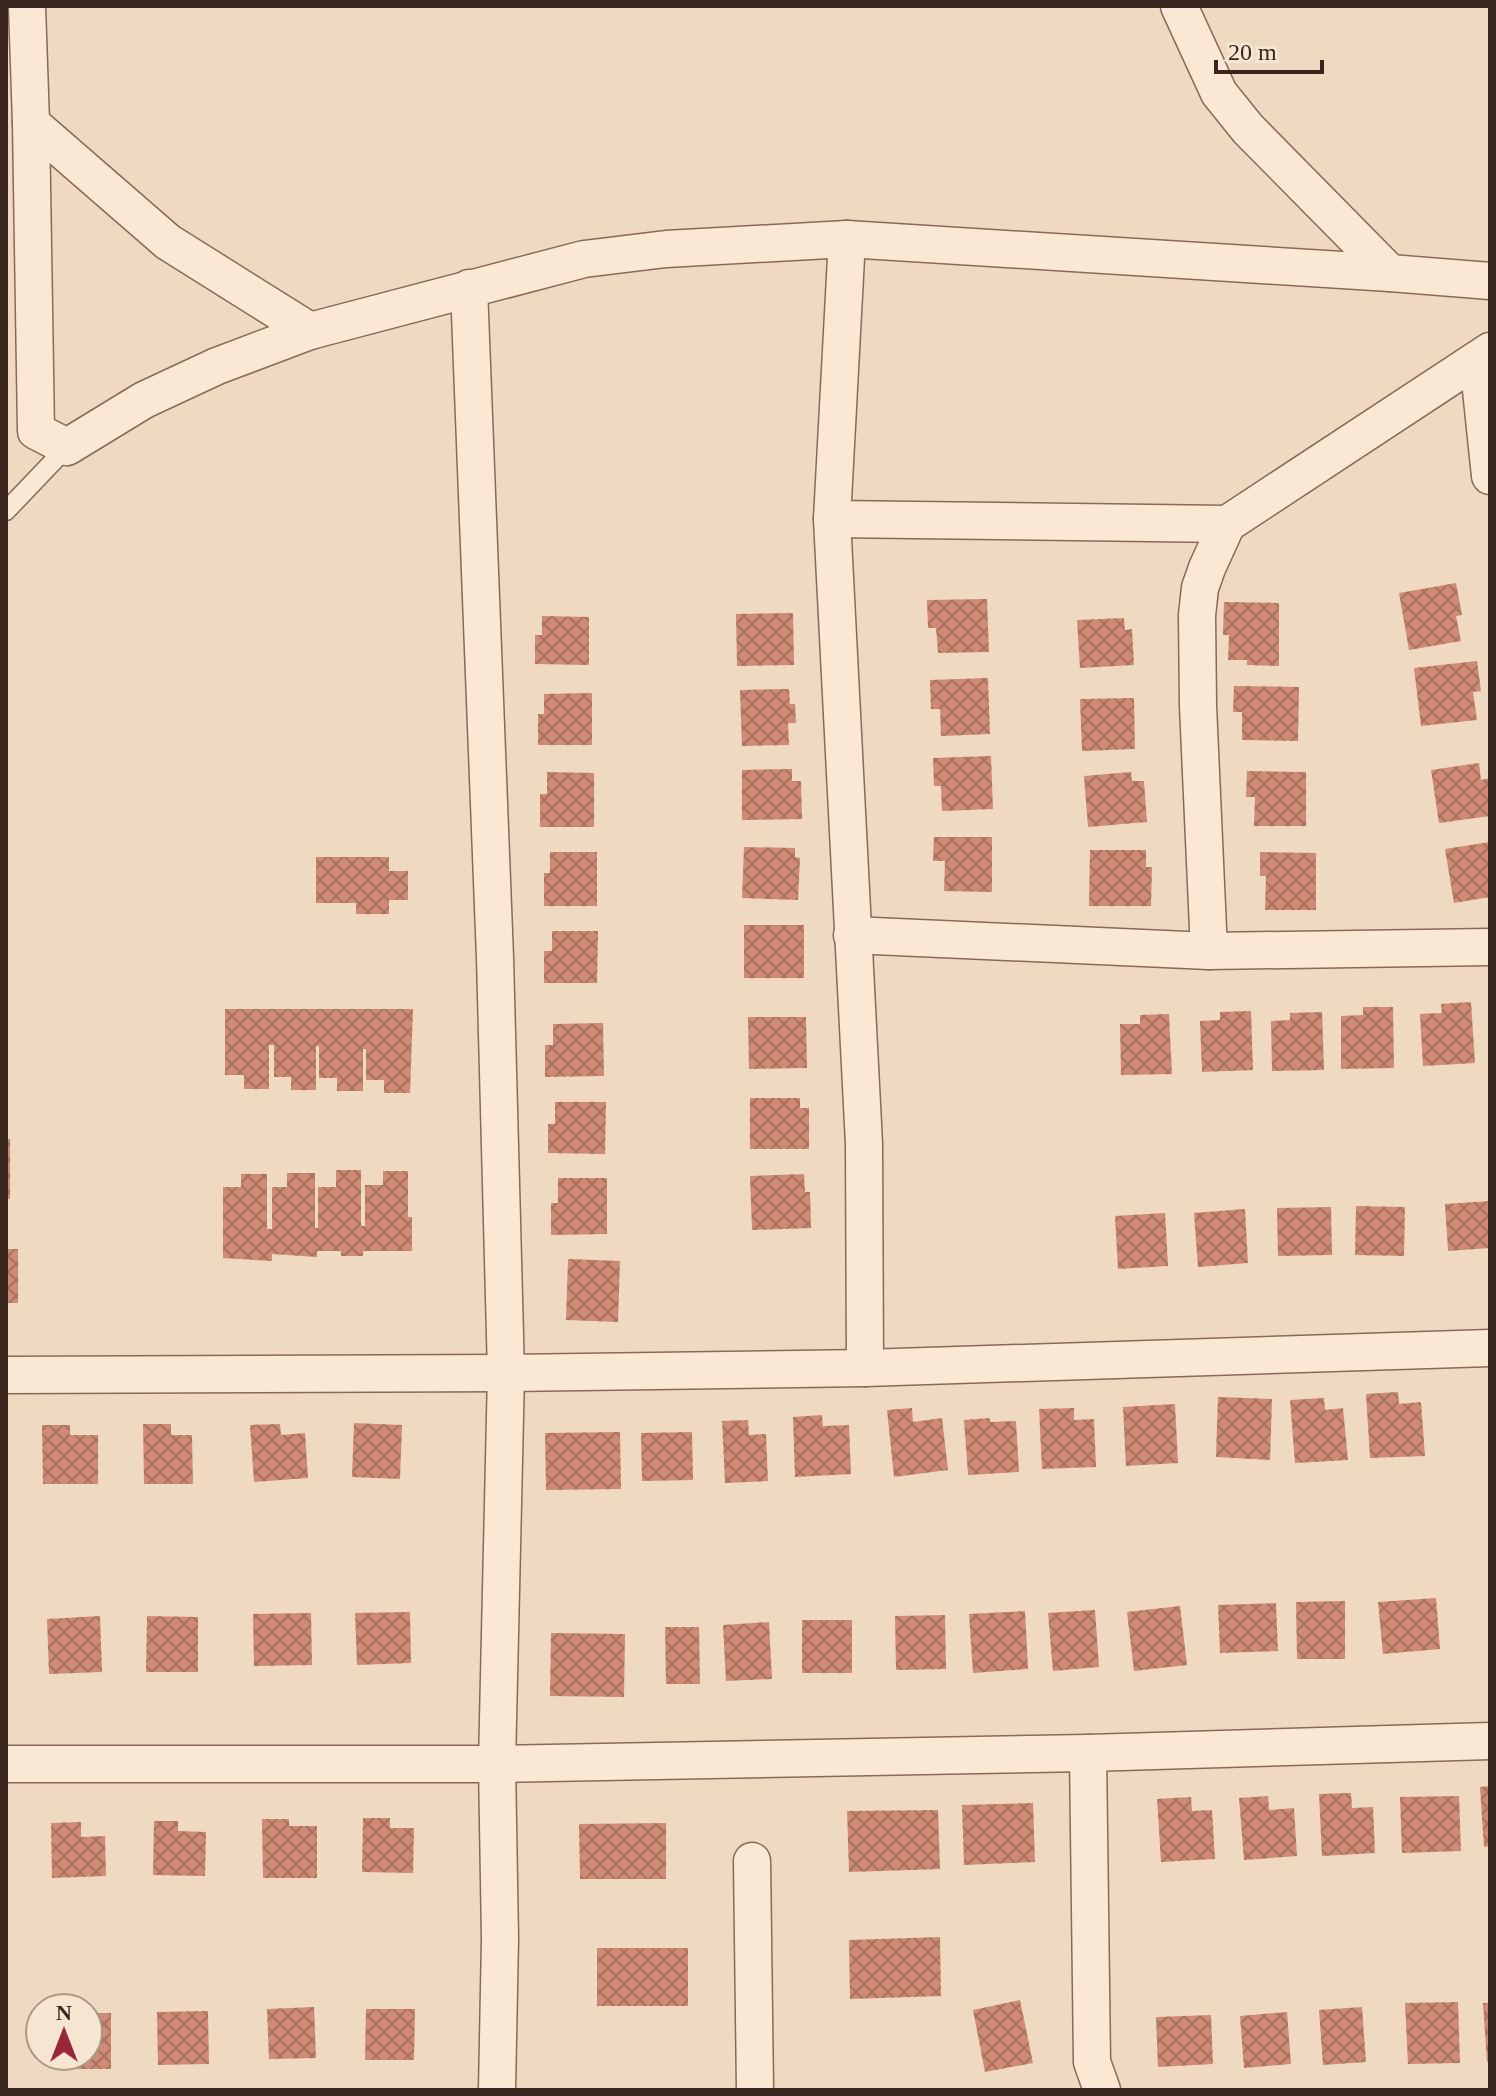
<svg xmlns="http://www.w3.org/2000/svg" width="1496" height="2096" font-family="'Times New Roman',serif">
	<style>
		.building { fill: url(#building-cross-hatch) }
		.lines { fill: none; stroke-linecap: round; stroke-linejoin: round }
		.service-casing { stroke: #896958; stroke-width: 21 }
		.minor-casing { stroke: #896958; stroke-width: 39 }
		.service { stroke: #fae8d4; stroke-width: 18 }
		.minor { stroke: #fae8d4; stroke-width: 36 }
	</style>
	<defs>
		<pattern id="building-cross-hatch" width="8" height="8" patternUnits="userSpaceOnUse" patternTransform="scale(2)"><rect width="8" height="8" fill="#cf8a75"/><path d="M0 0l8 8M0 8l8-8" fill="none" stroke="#a9715f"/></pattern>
	</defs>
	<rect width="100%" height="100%" fill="#efd9c1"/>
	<g class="building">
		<path d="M1456,583L1462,615L1456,616L1461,641L1409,650L1399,593Z"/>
		<path d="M987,599L989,652L938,653L936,628H928L927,600Z"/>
		<path d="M1224,602L1279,603V666L1247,665V660H1228L1229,635H1223Z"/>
		<path d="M793,613L794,665L737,666L736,614Z"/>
		<path d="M542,616L589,617V665L535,664V635H542Z"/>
		<path d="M1124,618L1125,630L1132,629L1134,665L1080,668L1077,620Z"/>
		<path d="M1477,661L1481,691L1473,692L1477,720L1421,726L1414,668Z"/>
		<path d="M988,678L990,734L941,736L940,709H931L930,680Z"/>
		<path d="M1234,686L1299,687L1298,741L1242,740V712H1233Z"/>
		<path d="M789,689L790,704H795L796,723H788L789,745L742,746L740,690Z"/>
		<path d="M592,693V745H538V714H544V694Z"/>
		<path d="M1134,698L1135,749L1082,751L1080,699Z"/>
		<path d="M991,756L993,809L942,811L941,786H934L933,758Z"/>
		<path d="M1479,763L1481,780L1490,778V816L1439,823L1431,770Z"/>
		<path d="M792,769V781H801L802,819L742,820V770Z"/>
		<path d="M1247,771L1306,772V826H1254L1255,797H1246Z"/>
		<path d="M547,772L594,773V827H540V794H547Z"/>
		<path d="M1131,772L1132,781H1144L1147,822L1088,827L1084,776Z"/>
		<path d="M934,837H992V892L944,891L945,861H933Z"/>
		<path d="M1490,842V897L1454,903L1445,849Z"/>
		<path d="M744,847L795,848V857L800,858L798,900L742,898Z"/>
		<path d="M1090,850H1146V867H1152L1151,906H1089Z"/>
		<path d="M550,852H597V906H544V873H550Z"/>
		<path d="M1260,852L1316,853V910H1265L1266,876H1260Z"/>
		<path d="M316,857H389V871H408V900H389V914H356V903H316Z"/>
		<rect x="744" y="925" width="60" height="53"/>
		<path d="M552,931H598L597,983H544V951H552Z"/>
		<path d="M1471,1002L1475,1063L1423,1066L1420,1014L1442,1013L1441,1004Z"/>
		<path d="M1363,1007H1393L1394,1068L1341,1069V1016L1363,1015Z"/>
		<path d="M225,1009H413L410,1093H384V1080H366V1049H363V1091H337V1078H319V1046H316V1090H291V1077H274V1045H269V1089H244V1075H225Z"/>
		<path d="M1251,1011L1253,1070L1202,1072L1200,1021L1220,1020V1012Z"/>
		<path d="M1322,1012L1324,1070L1272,1071L1271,1021L1290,1020V1013Z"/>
		<path d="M1169,1014L1172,1074L1121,1075L1120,1024H1140V1015Z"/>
		<path d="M748,1017H806L807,1068L749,1069Z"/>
		<path d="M603,1023L604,1076L545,1077V1045H553V1024Z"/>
		<path d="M750,1098H800V1108H809V1149H750Z"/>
		<path d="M555,1102H606L605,1154L548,1153V1124H555Z"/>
		<rect x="6" y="1139" width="4" height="60"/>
		<path d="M336,1170H361V1226H365V1185H383V1171H408V1217H412V1251H363V1256H341V1251H317V1257L272,1254V1261L223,1258V1187H241V1174H267V1229H272V1187H287V1173H315V1228H318V1187H336Z"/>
		<path d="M804,1174L805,1192H810L811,1228L752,1230L750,1176Z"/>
		<path d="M558,1178H607V1234L551,1235V1203H558Z"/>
		<path d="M1490,1201V1248L1448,1251L1445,1204Z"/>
		<path d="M1356,1206L1405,1207L1404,1256L1355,1255Z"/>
		<path d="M1331,1207L1332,1255L1278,1256L1277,1208Z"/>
		<path d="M1245,1209L1248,1263L1198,1267L1194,1213Z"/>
		<path d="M1165,1213L1168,1266L1118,1269L1115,1216Z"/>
		<rect x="6" y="1249" width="12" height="54"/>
		<path d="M568,1259L620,1261L618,1322L566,1320Z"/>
		<path d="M1398,1392L1399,1404L1421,1402L1425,1456L1370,1458L1366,1394Z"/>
		<path d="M1218,1397L1272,1399L1270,1460L1216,1457Z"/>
		<path d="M1324,1398L1325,1410L1343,1408L1348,1460L1295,1463L1290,1400Z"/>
		<path d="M1175,1404L1178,1463L1126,1466L1123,1407Z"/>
		<path d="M912,1408L913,1422L942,1418L948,1470L894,1477L887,1410Z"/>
		<path d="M1074,1408V1420L1094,1419L1096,1467L1042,1469L1039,1409Z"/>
		<path d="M822,1415L823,1426L849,1425L851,1474L795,1477L793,1417Z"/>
		<path d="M990,1418V1422L1016,1421L1019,1472L968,1475L964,1420Z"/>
		<path d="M748,1420L749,1435L766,1434L768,1481L725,1483L722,1421Z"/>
		<path d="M354,1423L402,1425L400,1479L352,1477Z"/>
		<path d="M143,1424H171V1435H192L193,1484H144Z"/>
		<path d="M280,1424L281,1435L305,1433L308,1478L254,1482L250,1425Z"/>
		<path d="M42,1425H70V1435H98V1484H43Z"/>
		<path d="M620,1432L621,1489L546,1490L545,1433Z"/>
		<path d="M692,1432L693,1480L642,1481L641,1433Z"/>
		<path d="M1436,1598L1440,1649L1383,1654L1378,1602Z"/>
		<path d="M1345,1601V1659H1297L1296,1602Z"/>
		<path d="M1276,1603L1278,1651L1220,1653L1218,1605Z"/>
		<path d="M1180,1606L1187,1665L1134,1671L1127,1612Z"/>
		<path d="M1095,1610L1099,1667L1053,1671L1048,1613Z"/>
		<path d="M1025,1611L1028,1669L973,1673L969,1614Z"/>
		<path d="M410,1612L411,1663L357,1665L355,1613Z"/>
		<path d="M311,1613L312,1665L254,1666L253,1614Z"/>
		<path d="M945,1615L946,1669L896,1670L895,1616Z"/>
		<path d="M100,1616L102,1672L49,1674L47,1619Z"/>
		<path d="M147,1616L198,1617V1672H146Z"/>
		<rect x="802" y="1620" width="50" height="53"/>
		<path d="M769,1622L772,1679L726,1681L723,1625Z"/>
		<path d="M665,1627H699L700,1684H666Z"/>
		<path d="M551,1633L625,1634L624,1697L550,1696Z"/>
		<path d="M1490,1786V1846L1484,1847L1480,1787Z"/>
		<path d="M1351,1793L1352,1808L1373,1807L1375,1853L1322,1856L1319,1794Z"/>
		<path d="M1268,1796L1269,1810L1294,1808L1297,1856L1244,1860L1239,1798Z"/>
		<path d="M1459,1796L1461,1851L1402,1853L1400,1797Z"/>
		<path d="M1191,1797L1192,1811L1212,1810L1215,1859L1161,1862L1157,1799Z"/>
		<path d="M1033,1803L1035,1862L964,1865L962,1805Z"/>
		<path d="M938,1810L940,1869L849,1872L847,1811Z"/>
		<path d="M363,1818H390V1828H414L413,1873L362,1872Z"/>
		<path d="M262,1819H289V1826H317V1878H263Z"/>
		<path d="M154,1821H178V1831L206,1832L205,1876L153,1875Z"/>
		<path d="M81,1822V1837L105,1836L106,1876L52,1878L51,1823Z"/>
		<path d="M666,1823V1879H580L579,1824Z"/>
		<path d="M940,1937L941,1996L850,1999L849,1940Z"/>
		<rect x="597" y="1948" width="91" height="58"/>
		<path d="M1020,2000L1033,2063L985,2072L973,2010Z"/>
		<path d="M1458,2002L1460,2063L1408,2064L1405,2003Z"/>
		<path d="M1483,2003H1490V2061L1487,2062Z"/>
		<path d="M314,2007L316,2058L269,2059L267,2009Z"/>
		<path d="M1362,2007L1366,2062L1323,2065L1319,2010Z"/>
		<path d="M366,2009H415L414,2060H365Z"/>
		<path d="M208,2011L209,2064L158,2065L157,2012Z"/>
		<path d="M1287,2012L1291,2064L1244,2068L1240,2016Z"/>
		<path d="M88,2013H111V2069H58V2056H88Z"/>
		<path d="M1211,2015L1213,2064L1158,2067L1156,2017Z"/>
	</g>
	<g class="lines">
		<g class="service-casing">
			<path id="service" d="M6,511L67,447"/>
		</g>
		<g class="minor-casing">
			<g id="minor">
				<path d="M27,6L31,123L36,431L67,447L144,400L217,366L310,331L584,259L666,249L847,239L1390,273L1490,281"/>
				<path d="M1179,6L1219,93L1248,129L1390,273"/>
				<path d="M31,123L168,242L310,331"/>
				<path d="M847,239L832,519L864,1144L865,1368"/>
				<path d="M469,288L495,958L506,1373L497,1764L500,1939L497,2090"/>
				<path d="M1478,361L1490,476"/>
				<path d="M832,519L1227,524"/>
				<path d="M852,935L1209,951L1490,947"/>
				<path d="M1209,951L1198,706L1197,615L1200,588L1207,568L1227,524L1490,351"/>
				<path d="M6,1375L506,1373L865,1368L1490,1348"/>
				<path d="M1088,1753L1092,2062L1102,2090"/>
				<path d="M6,1764H497L1088,1753L1490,1741"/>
				<path d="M752,1861L755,2090"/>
			</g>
		</g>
		<use href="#service" class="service"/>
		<use href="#minor" class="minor"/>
	</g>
	<rect width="1496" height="2096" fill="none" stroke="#38251d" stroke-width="16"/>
	<g transform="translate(64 2032)"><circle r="38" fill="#f6e5d1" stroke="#aa9889" stroke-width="2"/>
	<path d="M0-6L14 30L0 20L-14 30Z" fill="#9a263c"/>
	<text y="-12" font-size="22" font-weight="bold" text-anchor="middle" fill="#38251d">N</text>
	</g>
	<path d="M1216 60v12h106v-12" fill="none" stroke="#38251d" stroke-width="4"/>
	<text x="1228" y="60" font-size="24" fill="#38251d" stroke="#f6e5d1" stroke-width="6" paint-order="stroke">20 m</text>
</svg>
